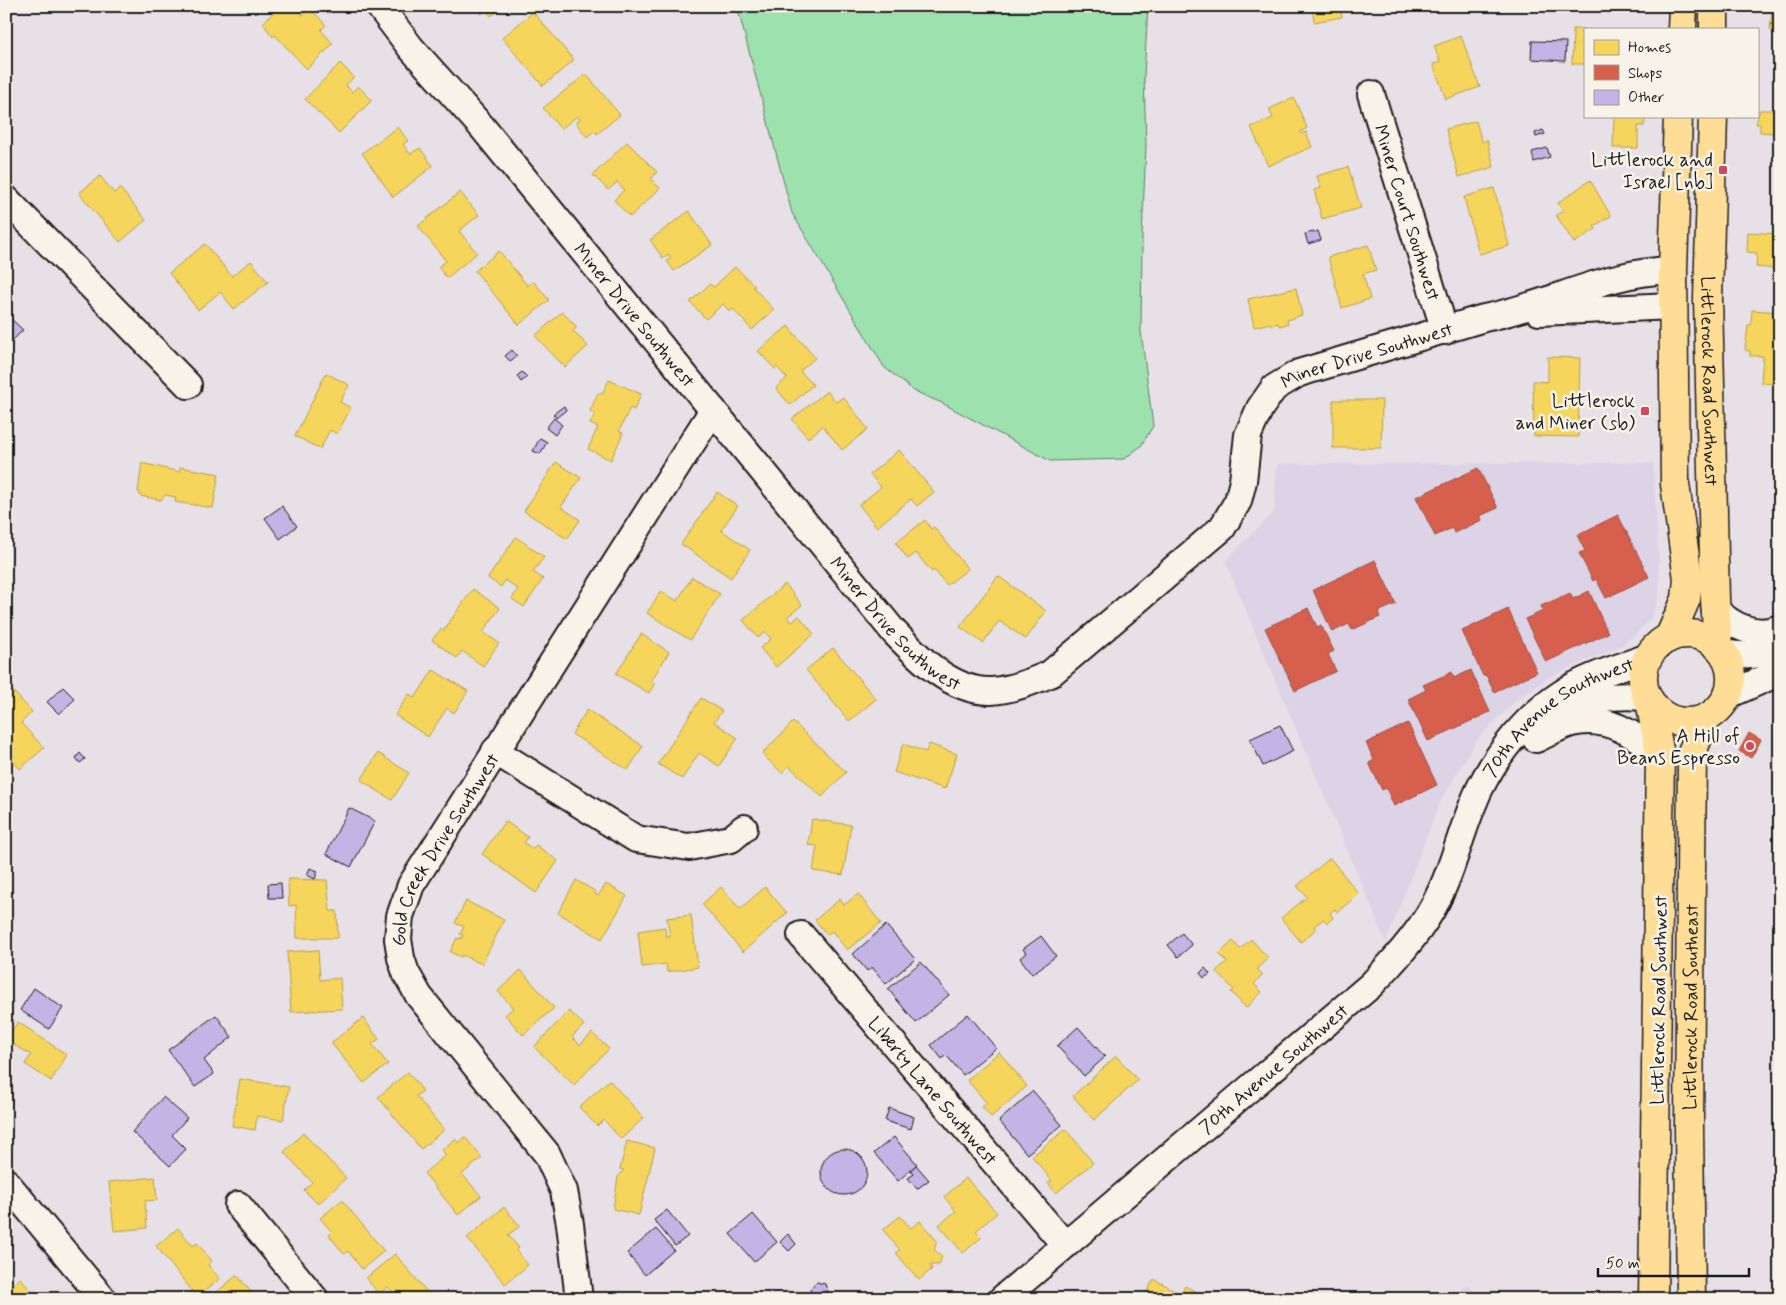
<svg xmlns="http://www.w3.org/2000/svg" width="1786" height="1305" font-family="Mynerve,sans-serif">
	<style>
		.built { fill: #dcd3e6 }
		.green { fill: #9de2ae; stroke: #5c7f65 }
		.homes { fill: #f6d55c; stroke: #b59e49 }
		.shops { fill: #d6604d; stroke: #9e4c3e }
		.building { fill: #c2b4e5; stroke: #1c1c1c }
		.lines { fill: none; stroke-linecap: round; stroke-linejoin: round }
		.minor-casing { stroke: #1c1c1c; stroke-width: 30 }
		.major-casing { stroke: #1c1c1c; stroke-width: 31 }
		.minor { stroke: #f7f3e8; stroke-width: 26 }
		.major { stroke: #ffdd96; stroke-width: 28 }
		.poi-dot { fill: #d1495b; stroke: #f7f3e8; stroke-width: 2 }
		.labels { text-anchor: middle; stroke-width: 5; stroke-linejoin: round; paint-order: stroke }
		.poi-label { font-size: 19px; fill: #1c1c1c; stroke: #f7f3e8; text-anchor: end }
		.street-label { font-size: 19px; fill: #1c1c1c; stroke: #f7f3e8 }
	</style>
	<rect width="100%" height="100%" fill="#e7e0e7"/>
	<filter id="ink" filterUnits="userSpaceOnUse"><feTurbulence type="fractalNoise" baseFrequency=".02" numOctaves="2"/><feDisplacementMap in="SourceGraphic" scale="10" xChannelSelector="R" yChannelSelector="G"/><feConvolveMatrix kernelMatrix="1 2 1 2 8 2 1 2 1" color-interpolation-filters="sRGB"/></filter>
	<g filter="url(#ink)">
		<g class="built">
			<path d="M1653,463L1659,568V595L1652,617L1635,635L1620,646L1549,677L1515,701L1476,741L1439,804L1386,942L1225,561L1274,512L1277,464Z"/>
			<path d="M1468,1285L1480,1299H1452Z"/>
		</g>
		<path class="green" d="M737,6H1148L1144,75L1146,145L1142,237L1141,332L1153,426L1141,446L1124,459L1050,461L942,403L914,391L884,367L792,213Z"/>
		<g class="homes">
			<path d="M280,6H294L303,15L310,8L326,25L321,30L333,44L307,69L275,35L273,37L263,23Z"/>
			<path d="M474,6H504L491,16L486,10L481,14Z"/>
			<path d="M1312,6H1340L1342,17L1314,22Z"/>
			<path d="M1772,8H1780V31L1770,30Z"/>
			<path d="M533,12L574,60L543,86L502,38Z"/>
			<path d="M1573,29H1585V64H1572Z"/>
			<path d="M1461,36L1480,87L1446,99L1433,64L1440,62L1434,46Z"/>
			<path d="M340,63L354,77L346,85L352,92L358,86L372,100L339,133L305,99Z"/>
			<path d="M586,74L620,115L597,134L594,131L587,137L576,123L580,119L577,116L561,129L543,108Z"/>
			<path d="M1294,98L1307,128L1300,132L1301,134L1306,132L1312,147L1268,166L1251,127L1273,118L1269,109Z"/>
			<path d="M1760,110H1780V125H1776L1775,133L1760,132V124H1756Z"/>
			<path d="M1614,116L1645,117L1644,126H1638V148H1613Z"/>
			<path d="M1476,121L1482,142L1487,140L1494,167L1459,177L1446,129Z"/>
			<path d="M398,127L408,141L403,144L410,154L420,148L433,166L393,197L362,153Z"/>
			<path d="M627,142L657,172L651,179L660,188L630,217L614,200L624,190L617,182L608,190L593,175Z"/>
			<path d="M1348,167L1361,208L1322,219L1314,190L1321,188L1317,176Z"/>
			<path d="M100,176L114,193L120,188L146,220L120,242L79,193Z"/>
			<path d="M1590,180L1611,216L1594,226L1596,229L1574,243L1556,215L1563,211L1558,203Z"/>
			<path d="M1494,188L1509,246L1479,254L1464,197Z"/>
			<path d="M460,192L479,215L459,231L477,253L447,278L438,267L446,261L418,226Z"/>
			<path d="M689,211L712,245L674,271L667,261L671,258L668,254L663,258L650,240Z"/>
			<path d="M1748,232L1780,234V288H1777L1778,269L1756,267L1757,253L1747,252Z"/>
			<path d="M205,244L232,276L251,261L268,282L234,309L220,292L198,310L169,273Z"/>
			<path d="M1368,245L1376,270L1363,274L1370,299L1342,308L1328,257Z"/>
			<path d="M499,251L528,286L533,281L549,300L519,325L475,271Z"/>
			<path d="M735,267L755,286L753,287L774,310L752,330L733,309L730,312L723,304L706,319L690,302L710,284L714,287Z"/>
			<path d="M1296,288L1302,315L1287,320L1288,324L1279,326L1278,323L1271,325L1270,323L1254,327L1248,299Z"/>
			<path d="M1752,310L1780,312V384L1761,383L1763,356H1750V351L1745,350L1748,325H1751Z"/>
			<path d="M562,312L577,327L573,331L588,346L565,367L535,336Z"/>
			<path d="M788,326L815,358L800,371L813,385L790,405L776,388L787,378L777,367L775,369L758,351Z"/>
			<path d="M1548,357L1580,358L1578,437L1534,436L1533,381L1548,382Z"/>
			<path d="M326,373L349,385L340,402L351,408L337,434L330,430L320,449L295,436Z"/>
			<path d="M609,380L641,394L634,410L630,408L619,431L623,433L611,460L588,449L598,427L590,424L595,414L590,411L598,393L602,394Z"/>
			<path d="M827,391L836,402L843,397L868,429L842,450L823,426L808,438L792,419Z"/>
			<path d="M1333,400H1382L1381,448H1333Z"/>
			<path d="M899,450L934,492L917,506L911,499L877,527L859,505L881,487L870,474Z"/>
			<path d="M556,462L581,478L561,507L580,520L567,539L524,511Z"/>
			<path d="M142,463L180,472V467L219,474L213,508L175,502L176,497L165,495L161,500L140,496V492H138Z"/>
			<path d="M717,492L738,506L721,530L750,550L731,578L681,544Z"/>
			<path d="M925,520L931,529L934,527L968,569L947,585L934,570L932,572L916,553L908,559L896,543Z"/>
			<path d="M516,537L544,557L533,572L543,579L524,607L512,599L518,589L505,580L501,587L488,578Z"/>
			<path d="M998,576L1046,611L1026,639L999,621L983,643L960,627Z"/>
			<path d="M692,577L720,594L690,640L647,613L661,591L677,601Z"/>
			<path d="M785,584L802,605L787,617L792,622L799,616L814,634L776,667L760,648L771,639L765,632L758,638L743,620Z"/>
			<path d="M473,589L500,608L483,632L499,643L483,666L462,651L457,658L432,640L441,629L443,631Z"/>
			<path d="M641,634L669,652L651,681L655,683L649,693L616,674Z"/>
			<path d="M833,648L876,699L849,721L806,670Z"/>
			<path d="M433,670L468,691L454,713L447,708L428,737L395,715L409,694L415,698Z"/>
			<path d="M11,689L32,712L21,723L44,748L20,769L6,754V694Z"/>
			<path d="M701,698L722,711L714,722L738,738L719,766L699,753L682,779L658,764Z"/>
			<path d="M587,710L643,746L628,770L572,734Z"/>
			<path d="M793,722L846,772L822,797L789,766L782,773L762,754Z"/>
			<path d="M903,744L926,752L929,744L957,754L945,789L894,772Z"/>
			<path d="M378,753L409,773L392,800L361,780Z"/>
			<path d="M812,819L851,825L843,875L813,871L817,846L808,845Z"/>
			<path d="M505,821L528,837L524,843L533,849L536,845L558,861L536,893L482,854Z"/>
			<path d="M1330,858L1359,894L1337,912L1335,909L1330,913L1333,918L1327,923L1324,919L1314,926L1316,929L1301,942L1281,918L1307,897L1297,886Z"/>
			<path d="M288,879L327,880L330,911H337L338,938H297L296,905L289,906Z"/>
			<path d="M576,880L596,892L595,894L598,896L606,884L627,896L602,939L558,913Z"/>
			<path d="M721,887L740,909L765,887L787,913L743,952L702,904Z"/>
			<path d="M858,894L881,923L847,950L832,931L827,935L815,920L840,899L844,905Z"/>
			<path d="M466,901L504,920L482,964L462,955L461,957L450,952L457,938L461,939L463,935L460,934L464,927L455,923Z"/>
			<path d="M691,915L698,967L667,972L666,964L642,967L638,931L665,927L666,936H670L667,918Z"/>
			<path d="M1251,939L1268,958L1257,969L1263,975L1254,984L1262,992L1246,1008L1231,992L1234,990L1216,971L1227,962L1219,954L1233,941L1240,949Z"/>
			<path d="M318,950L320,980L340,978L342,1009L291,1012L287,952Z"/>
			<path d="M521,970L554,1008L523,1035L505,1015L513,1008L498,991Z"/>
			<path d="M569,1011L584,1025L572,1037L580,1045L592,1033L609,1049L574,1085L534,1047Z"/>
			<path d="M363,1018L379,1039L372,1044L388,1064L364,1083L331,1043Z"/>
			<path d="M18,1022L67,1055L51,1081L25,1064L31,1055L6,1040V1030L10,1033Z"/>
			<path d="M999,1052L1027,1086L991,1117L982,1107L987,1103L967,1080Z"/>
			<path d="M1116,1056L1138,1080L1094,1120L1073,1096Z"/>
			<path d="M408,1072L423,1091L416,1096L444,1130L421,1149L378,1097Z"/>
			<path d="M240,1079L289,1087L283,1120L257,1116L255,1130L232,1126Z"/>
			<path d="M609,1080L644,1118L621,1139L604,1120L597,1126L579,1107Z"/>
			<path d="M1066,1129L1093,1163L1056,1193L1048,1183L1052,1181L1032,1156Z"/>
			<path d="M303,1133L346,1178L318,1204L304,1190L312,1182L284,1152Z"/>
			<path d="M465,1137L482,1158L462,1174L481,1196L458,1215L424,1173L446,1155L442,1150L455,1139L459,1143Z"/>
			<path d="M627,1141L655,1148L639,1215L613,1209L618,1177L624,1170L620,1169Z"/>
			<path d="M155,1177L157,1200L145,1201L147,1228L114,1231L109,1182Z"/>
			<path d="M966,1178L997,1213L976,1231L982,1237L963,1253L939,1225L956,1211L944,1197Z"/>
			<path d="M342,1200L384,1251L362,1269L348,1251L344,1254L329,1235L332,1232L320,1218Z"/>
			<path d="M504,1207L520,1226L508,1235L519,1248L516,1250L528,1265L505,1284L467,1238Z"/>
			<path d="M900,1216L911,1228L920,1221L937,1241L934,1250L942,1256L939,1265H930L932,1269L919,1280L896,1253L900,1250L883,1230Z"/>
			<path d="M178,1228L193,1246L197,1243L212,1261L208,1265L220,1279L197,1297L156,1246Z"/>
			<path d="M395,1254L433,1299H398L388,1287L379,1294L366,1278Z"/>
			<path d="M237,1275L257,1299H213L211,1297Z"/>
			<path d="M21,1278L37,1299H14L7,1289Z"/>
			<path d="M1154,1279L1181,1294L1185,1286L1198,1293L1195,1299H1143Z"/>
		</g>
		<g class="shops">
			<path d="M1478,468L1498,508L1480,516L1482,520L1454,533L1452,528L1435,536L1416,497Z"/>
			<path d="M1618,515L1649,577L1606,598L1596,579L1593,581L1579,553L1585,551L1577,535Z"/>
			<path d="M1375,560L1396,604L1378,612L1380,617L1352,630L1349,624L1332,632L1313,590Z"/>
			<path d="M1589,591L1608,633L1546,662L1525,619L1543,611L1541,606L1570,593L1573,599Z"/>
			<path d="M1308,608L1317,627L1321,625L1334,651L1328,654L1336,671L1295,691L1265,628Z"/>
			<path d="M1508,609L1537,672L1494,692L1486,675L1483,676L1462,631Z"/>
			<path d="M1471,670L1490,712L1428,741L1408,699L1426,690L1423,685L1452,672L1454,678Z"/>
			<path d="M1408,723L1437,785L1394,806L1386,788L1382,790L1369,763L1374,760L1366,743Z"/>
			<path d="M1749,733L1761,740L1751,758L1739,751Z"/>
		</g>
		<g class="building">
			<path d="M1532,41L1566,42L1565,61L1531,59Z"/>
			<path d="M1543,130L1545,134L1536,137L1535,133Z"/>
			<path d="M1547,148L1550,157L1534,162L1532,152Z"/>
			<path d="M1318,231L1321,240L1308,244L1305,234Z"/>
			<path d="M9,317L23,330L6,347V320Z"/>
			<path d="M512,350L517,356L510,361L505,356Z"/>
			<path d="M522,372L527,377L521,382L517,376Z"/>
			<path d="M564,406L566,410L556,418L553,414Z"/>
			<path d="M554,418L562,425L555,435L546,428Z"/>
			<path d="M540,438L547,442L540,454L533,451Z"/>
			<path d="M282,506L297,526L280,539L265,518Z"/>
			<path d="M63,687L75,699L59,714L47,702Z"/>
			<path d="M1280,725L1293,751L1263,766L1250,739Z"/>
			<path d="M80,753L85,759L80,763L76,758Z"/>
			<path d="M349,808L375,821L351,867L326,854Z"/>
			<path d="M310,868L318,871L315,879L307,875Z"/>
			<path d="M281,883L282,898H269L268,884Z"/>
			<path d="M886,925L915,959L886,984L872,967L867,971L853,954Z"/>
			<path d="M1182,933L1192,945L1178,957L1168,945Z"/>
			<path d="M1041,936L1056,956L1032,974L1020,958L1026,953L1023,949Z"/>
			<path d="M921,962L949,995L916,1023L888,989Z"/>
			<path d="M1205,968L1210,974L1204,978L1200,973Z"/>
			<path d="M34,988L63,1008L49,1029L20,1010Z"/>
			<path d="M968,1014L996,1048L963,1075L946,1055L942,1059L931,1045Z"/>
			<path d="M216,1015L232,1037L204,1060L214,1074L195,1087L168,1050Z"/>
			<path d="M1078,1027L1105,1057L1084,1076L1057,1046Z"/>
			<path d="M1033,1091L1062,1125L1027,1154L999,1121Z"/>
			<path d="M163,1097L187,1118L172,1135L186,1149L170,1166L132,1132Z"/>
			<path d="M889,1108L914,1117L911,1129L885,1121Z"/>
			<path d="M894,1137L917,1164L898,1181L874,1153Z"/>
			<circle cx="844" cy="1172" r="23"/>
			<path d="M916,1165L929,1180L917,1189L908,1178L914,1174L911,1170Z"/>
			<path d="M667,1210L688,1236L675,1246L654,1220Z"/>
			<path d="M753,1214L777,1242L754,1262L730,1234Z"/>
			<path d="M656,1229L674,1250L645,1275L627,1253Z"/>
			<path d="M788,1234L796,1244L789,1251L780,1242Z"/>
			<path d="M816,1282L825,1284L828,1293L822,1299L812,1297L810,1289Z"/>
			<path d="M835,1294L840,1299H829Z"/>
		</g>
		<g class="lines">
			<g class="minor-casing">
				<g id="minor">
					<path id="s1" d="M379,6L411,48L482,127L894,632C918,657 952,692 991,691C1011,690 1031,682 1050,674L1222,528L1238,501L1243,481L1248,435L1260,408L1274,388L1299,373L1484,318C1548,306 1607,271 1673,270"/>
					<path id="s2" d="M1371,94L1445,331"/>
					<path d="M6,199L188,385"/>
					<path d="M1539,312L1673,306"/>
					<path d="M1715,609C1731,626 1756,638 1780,628"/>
					<path d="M1724,653C1744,657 1760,656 1780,648"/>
					<path d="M1728,695L1780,672"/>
					<path d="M1553,719C1587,698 1608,694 1647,697"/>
					<path d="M1536,739C1547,734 1560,726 1572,723C1606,714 1636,735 1660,755"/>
					<path d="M495,751L636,839L689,847L731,839L744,828"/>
					<path id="s3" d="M801,935L1065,1245"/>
					<path d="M6,1182L103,1299"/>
					<path d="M238,1205L315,1299"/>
					<path id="s4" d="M579,1299L570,1224L564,1191L547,1154L419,996L406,973L401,958L398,939L400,916L411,885L713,410"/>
					<path id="s5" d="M1002,1299L1371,985C1393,962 1416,937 1432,909C1454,871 1461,827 1480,788C1498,752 1527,716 1561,694C1587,676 1619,668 1648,657"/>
				</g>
			</g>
			<g class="major-casing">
				<g id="major">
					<path d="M1682,29L1683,6"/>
					<path d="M1714,29V6"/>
					<path id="s6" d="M1713,116L1708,299L1715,599L1718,647"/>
					<circle cx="1687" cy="678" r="44"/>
					<path d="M1669,638L1686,599L1688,579L1675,484L1673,270L1678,116"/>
					<path d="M1650,701L1660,755L1653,1299"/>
					<path id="s7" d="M1691,1299L1689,1126L1692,752L1706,718"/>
				</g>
			</g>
			<use href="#minor" class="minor"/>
			<use href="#major" class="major"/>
		</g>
	</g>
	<g class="poi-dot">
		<rect x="1718" y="165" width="10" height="10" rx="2.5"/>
		<rect x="1640" y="406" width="10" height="10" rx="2.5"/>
		<circle cx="1750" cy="746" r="5"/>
	</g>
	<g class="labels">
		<g class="poi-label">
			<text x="1713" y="166">Littlerock and<tspan x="1713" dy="22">Israel [nb]</tspan></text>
			<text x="1635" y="407">Littlerock<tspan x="1635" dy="22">and Miner (sb)</tspan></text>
			<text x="1740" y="742">A Hill of<tspan x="1740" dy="22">Beans Espresso</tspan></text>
		</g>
		<g class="street-label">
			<text dy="7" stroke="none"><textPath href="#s2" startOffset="124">Miner Court Southwest</textPath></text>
			<text dy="7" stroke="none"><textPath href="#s1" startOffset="401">Miner Drive Southwest</textPath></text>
			<text dy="7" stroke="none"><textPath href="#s1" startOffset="1466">Miner Drive Southwest</textPath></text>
			<text dy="7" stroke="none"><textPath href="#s6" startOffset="265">Littlerock Road Southwest</textPath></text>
			<text dy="7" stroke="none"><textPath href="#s1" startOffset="806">Miner Drive Southwest</textPath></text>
			<text dy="7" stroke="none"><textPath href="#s5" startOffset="822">70th Avenue Southwest</textPath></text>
			<text dy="7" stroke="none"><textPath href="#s4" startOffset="516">Gold Creek Drive Southwest</textPath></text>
			<text transform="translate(1658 1000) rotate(-89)" y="7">Littlerock Road Southwest</text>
			<text dy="7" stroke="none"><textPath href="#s7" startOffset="292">Littlerock Road Southeast</textPath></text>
			<text dy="7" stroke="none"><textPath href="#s5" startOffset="356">70th Avenue Southwest</textPath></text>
			<text dy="7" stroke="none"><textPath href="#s3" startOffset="204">Liberty Lane Southwest</textPath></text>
		</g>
	</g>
	<rect width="1786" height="1305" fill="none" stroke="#f7f3e8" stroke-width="25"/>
	<rect x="12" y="12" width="1761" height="1280" fill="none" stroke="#1c1c1c" stroke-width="2" filter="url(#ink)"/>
	<rect x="1584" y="28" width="175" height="90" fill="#f7f3e8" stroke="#9f9d96"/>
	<rect x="1594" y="40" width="25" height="15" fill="#f6d55c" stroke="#9f9d96"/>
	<text x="1628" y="52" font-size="15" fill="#1c1c1c">Homes</text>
	<rect x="1594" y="65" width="25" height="15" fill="#d6604d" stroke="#9f9d96"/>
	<text x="1628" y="78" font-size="15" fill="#1c1c1c">Shops</text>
	<rect x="1594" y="90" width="25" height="15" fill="#c2b4e5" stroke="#9f9d96"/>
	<text x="1628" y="102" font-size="15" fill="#1c1c1c">Other</text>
	<path d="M1598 1268v8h151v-8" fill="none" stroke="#1c1c1c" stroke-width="2.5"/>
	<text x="1606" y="1268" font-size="15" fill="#1c1c1c" stroke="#f7f3e8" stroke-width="4" paint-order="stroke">50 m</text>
</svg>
